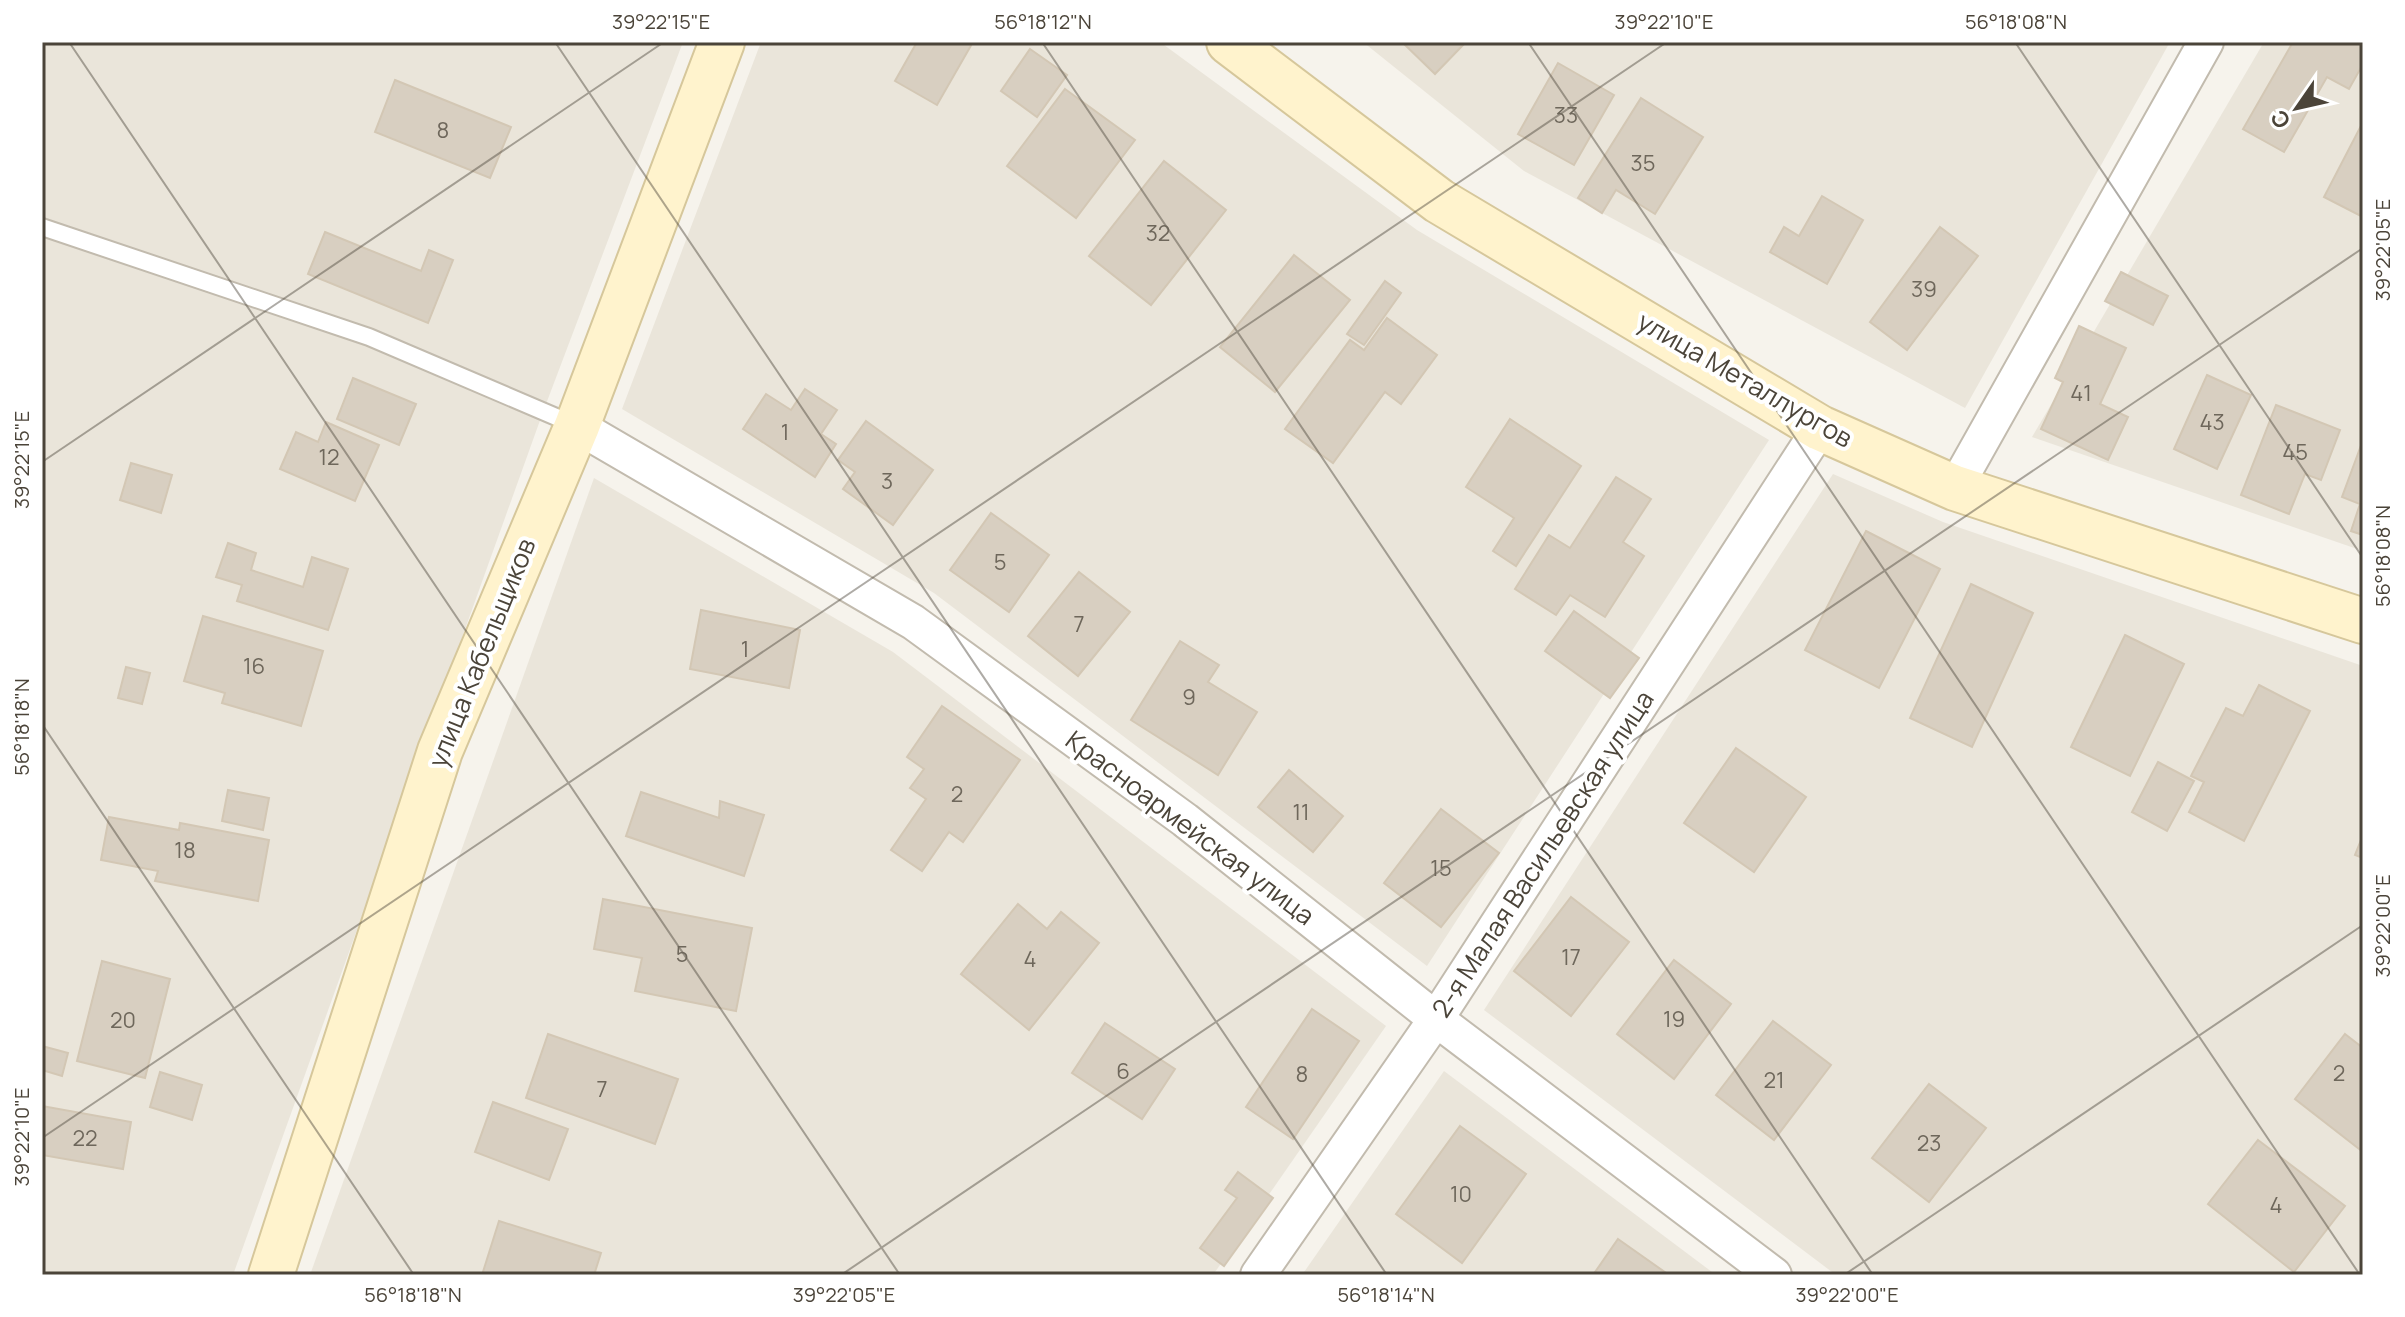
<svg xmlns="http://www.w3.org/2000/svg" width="2405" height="1317" font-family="Manrope,sans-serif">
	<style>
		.residential { fill: #eae5da }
		.building { fill: #d8cfc1; stroke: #d3c7b4; stroke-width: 2 }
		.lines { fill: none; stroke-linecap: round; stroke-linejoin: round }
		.lane-casing { stroke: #c2bbae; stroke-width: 20 }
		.street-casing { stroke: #c2bbae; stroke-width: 38 }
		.secondary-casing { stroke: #d6c79b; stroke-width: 48 }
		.lane { stroke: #fff; stroke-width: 16 }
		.street { stroke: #fff; stroke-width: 34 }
		.secondary { stroke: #fff3cd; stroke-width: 44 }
		.ticks { fill: none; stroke: #4b4439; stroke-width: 2; stroke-opacity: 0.45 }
		.labels { text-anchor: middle; stroke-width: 8; stroke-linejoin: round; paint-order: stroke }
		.number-label { font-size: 22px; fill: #6e675b }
		.street-label { font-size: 26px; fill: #4b4439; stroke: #fff }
		.neatline { fill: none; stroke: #4b4439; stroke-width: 3 }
		.ticks-label { font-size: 20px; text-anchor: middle; fill: #4b4439 }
	</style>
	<rect width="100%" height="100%" fill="#f6f3ec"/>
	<g class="residential">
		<path d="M42,42H683L543,412L233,1275H42Z"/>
		<path d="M761,42H1160L1417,230L1769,440L1427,966L934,593L622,409Z"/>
		<path d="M1363,42H2170L1965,408L1524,171Z"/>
		<path d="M2264,42H2363V551L2032,437Z"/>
		<path d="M1833,474L1943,522L2363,666V1275H1836L1484,1010Z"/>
		<path d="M594,478L893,652L1386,1026L1213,1275H310Z"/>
		<path d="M1444,1071L1716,1275H1302Z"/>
	</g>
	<g class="building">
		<path d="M917,42H973L937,105L895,81Z"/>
		<path d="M1402,42H1466L1435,74Z"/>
		<path d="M2293,42H2363V64L2349,89L2327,77L2284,152L2243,129Z"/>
		<path d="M1030,49L1067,75L1037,117L1001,91Z"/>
		<path d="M1558,63L1614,95L1574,165L1518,134Z"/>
		<path d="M395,80L511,127L490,178L375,132Z"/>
		<path d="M1065,89L1135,140L1076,218L1007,166Z"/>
		<path d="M1641,98L1703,137L1655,214L1616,190L1602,213L1578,198Z"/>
		<path d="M2363,122V217L2324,197Z"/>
		<path d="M1164,161L1226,210L1151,305L1089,256Z"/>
		<path d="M1822,196L1863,220L1827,284L1770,252L1784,227L1799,236Z"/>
		<path d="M1940,227L1978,256L1907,350L1870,322Z"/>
		<path d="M325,232L421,271L429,250L453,260L428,323L308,274Z"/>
		<path d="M1294,255L1350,300L1275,392L1220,347Z"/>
		<path d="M2121,272L2168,296L2153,325L2105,301Z"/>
		<path d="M1385,281L1401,293L1364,345L1347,334Z"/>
		<path d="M1387,318L1437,355L1401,404L1385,392L1333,463L1285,429L1350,340L1364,350Z"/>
		<path d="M2079,326L2126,348L2100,404L2128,417L2108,460L2041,429L2063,382L2055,378Z"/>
		<path d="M2207,375L2251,395L2217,469L2174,449Z"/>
		<path d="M353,378L416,404L399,445L337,419Z"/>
		<path d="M805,389L837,410L821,434L836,444L815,477L743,429L766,394L791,410Z"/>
		<path d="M2276,405L2340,430L2321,480L2305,474L2289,514L2241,495Z"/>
		<path d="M1510,419L1581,466L1516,566L1493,551L1514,518L1466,487Z"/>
		<path d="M866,421L933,470L893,525L843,489L855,472L838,460Z"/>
		<path d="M326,422L379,445L355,501L280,469L296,432L318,442Z"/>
		<path d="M2363,440V535L2351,531L2360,504L2342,497Z"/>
		<path d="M131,463L172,475L161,513L120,500Z"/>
		<path d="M1616,477L1651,499L1623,542L1644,556L1605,617L1570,595L1556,615L1515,589L1549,535L1570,548Z"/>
		<path d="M991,513L1049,555L1009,612L950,570Z"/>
		<path d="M1866,531L1940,569L1879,688L1805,650Z"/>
		<path d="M228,543L256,553L251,570L303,587L312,557L348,569L328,630L237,601L242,585L216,577Z"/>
		<path d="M1079,572L1130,612L1078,676L1028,636Z"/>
		<path d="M1971,584L2033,613L1972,747L1910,718Z"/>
		<path d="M701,610L800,630L789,688L690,669Z"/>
		<path d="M1574,611L1639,658L1610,698L1545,651Z"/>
		<path d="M203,616L323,651L301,726L222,703L225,693L184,681Z"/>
		<path d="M2125,635L2184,664L2130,776L2071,747Z"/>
		<path d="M1180,641L1219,665L1208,682L1257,712L1218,775L1131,720Z"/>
		<path d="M126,667L150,673L142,704L118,698Z"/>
		<path d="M2259,685L2310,711L2244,841L2189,812L2204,782L2191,776L2226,708L2243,716Z"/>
		<path d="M942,706L1020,760L963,842L949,832L922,871L891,850L926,799L910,788L924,769L907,757Z"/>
		<path d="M1736,748L1806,797L1754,872L1684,823Z"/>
		<path d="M2158,762L2194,781L2167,831L2132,812Z"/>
		<path d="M1289,770L1343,816L1313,852L1258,807Z"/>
		<path d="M228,790L269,798L263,830L222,821Z"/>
		<path d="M641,792L719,818L720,801L764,815L744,876L626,836Z"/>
		<path d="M1441,809L1499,853L1441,927L1384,883Z"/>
		<path d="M109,817L179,830L180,823L269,840L258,901L155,881L158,871L101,860Z"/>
		<path d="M2363,835V858L2355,855Z"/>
		<path d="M1571,897L1629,942L1571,1016L1514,971Z"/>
		<path d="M603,899L752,928L736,1011L635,991L642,958L594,949Z"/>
		<path d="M1018,904L1047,929L1061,912L1099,943L1029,1030L961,974Z"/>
		<path d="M1674,960L1731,1004L1674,1079L1617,1034Z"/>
		<path d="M102,961L170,979L145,1078L77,1061Z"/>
		<path d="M1312,1009L1359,1041L1293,1139L1246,1107Z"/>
		<path d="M1773,1021L1831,1065L1774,1140L1716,1095Z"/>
		<path d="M1105,1023L1175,1069L1142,1119L1072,1073Z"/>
		<path d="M548,1034L678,1079L655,1144L526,1098Z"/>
		<path d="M2345,1034L2363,1048V1152L2295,1099Z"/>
		<path d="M42,1046L68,1053L62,1076L42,1070Z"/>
		<path d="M160,1072L202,1085L192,1120L150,1107Z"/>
		<path d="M1929,1084L1986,1128L1929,1202L1872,1158Z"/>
		<path d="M493,1102L568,1129L549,1180L475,1152Z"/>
		<path d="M42,1106L131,1122L123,1169L42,1155Z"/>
		<path d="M1460,1126L1526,1174L1462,1263L1396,1214Z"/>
		<path d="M2258,1140L2345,1206L2294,1272L2208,1204Z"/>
		<path d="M1238,1172L1273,1198L1224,1266L1200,1248L1237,1198L1225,1190Z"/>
		<path d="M499,1221L601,1253L594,1275H482Z"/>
		<path d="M1618,1239L1669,1275H1593Z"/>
	</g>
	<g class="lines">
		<g class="lane-casing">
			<path id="lane" d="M42,227L369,337L575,425"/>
		</g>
		<g class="street-casing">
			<g id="street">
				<path d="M577,426L913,622L1185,820L1436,1019L1774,1275"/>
				<path d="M1955,488L2206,42"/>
				<path d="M1258,1275L1436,1019L1820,428"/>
			</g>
		</g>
		<g class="secondary-casing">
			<g id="secondary">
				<path d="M1229,42L1439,201L1820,428L1955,488L2363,621"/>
				<path d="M271,1275L440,751L577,426L722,42"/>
			</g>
		</g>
		<use href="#lane" class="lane"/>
		<use href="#street" class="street"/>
		<use href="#secondary" class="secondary"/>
	</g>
	<path class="ticks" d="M69,42L900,1275M555,42L1387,1275M1042,42L1873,1275M1528,42L2360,1275M2015,42L2363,558M42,462L664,42M42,724L414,1275M42,1138L1667,42M841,1275L2363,248M1844,1275L2363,925"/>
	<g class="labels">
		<g class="number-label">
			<text x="1566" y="123">33</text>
			<text x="443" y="138">8</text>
			<text x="1643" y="171">35</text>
			<text x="1158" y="241">32</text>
			<text x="1924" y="297">39</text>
			<text x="2081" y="401">41</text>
			<text x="2212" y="430">43</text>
			<text x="785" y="440">1</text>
			<text x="2295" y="460">45</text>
			<text x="329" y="465">12</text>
			<text x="887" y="489">3</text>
			<text x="1000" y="570">5</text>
			<text x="1079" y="632">7</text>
			<text x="745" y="657">1</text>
			<text x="254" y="674">16</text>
			<text x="1189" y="705">9</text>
			<text x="957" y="802">2</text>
			<text x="1301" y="820">11</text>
			<text x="185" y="858">18</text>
			<text x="1441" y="876">15</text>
			<text x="682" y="962">5</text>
			<text x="1571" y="965">17</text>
			<text x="1030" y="967">4</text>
			<text x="1674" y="1027">19</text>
			<text x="123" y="1028">20</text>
			<text x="1123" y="1079">6</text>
			<text x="2339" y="1081">2</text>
			<text x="1302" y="1082">8</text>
			<text x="1774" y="1088">21</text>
			<text x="602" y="1097">7</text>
			<text x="85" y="1146">22</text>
			<text x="1929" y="1151">23</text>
			<text x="1461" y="1202">10</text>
			<text x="2276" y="1213">4</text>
		</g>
		<g class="street-label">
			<text transform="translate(1745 380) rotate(30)" y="9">улица Металлургов</text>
			<text transform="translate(482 653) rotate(-68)" y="9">улица Кабельщиков</text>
			<text transform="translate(1190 828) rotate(37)" y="9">Красноармейская улица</text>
			<text transform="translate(1543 854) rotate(-57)" y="9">2-я Малая Васильевская улица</text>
		</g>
	</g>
	<rect width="2405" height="1317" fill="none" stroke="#ffffff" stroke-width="88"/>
	<g transform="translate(2297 108) rotate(236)" stroke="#ffffff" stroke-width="6" paint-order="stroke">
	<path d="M0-6L14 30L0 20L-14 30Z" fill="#4b4439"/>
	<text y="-12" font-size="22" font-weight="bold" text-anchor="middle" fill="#4b4439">С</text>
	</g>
	<rect x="44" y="44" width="2317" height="1229" class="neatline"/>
	<g class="ticks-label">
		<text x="661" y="29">39°22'15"E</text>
		<text x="1043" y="29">56°18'12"N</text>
		<text x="1664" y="29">39°22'10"E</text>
		<text x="2016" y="29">56°18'08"N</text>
		<text transform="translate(2383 250) rotate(-90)" y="7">39°22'05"E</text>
		<text transform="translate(22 460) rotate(-90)" y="7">39°22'15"E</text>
		<text transform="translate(2383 556) rotate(-90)" y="7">56°18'08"N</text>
		<text transform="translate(22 727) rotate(-90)" y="7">56°18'18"N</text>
		<text transform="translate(2383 926) rotate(-90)" y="7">39°22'00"E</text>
		<text transform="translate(22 1137) rotate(-90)" y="7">39°22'10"E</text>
		<text x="413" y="1302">56°18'18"N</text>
		<text x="844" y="1302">39°22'05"E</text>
		<text x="1386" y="1302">56°18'14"N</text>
		<text x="1847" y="1302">39°22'00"E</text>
	</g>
</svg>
